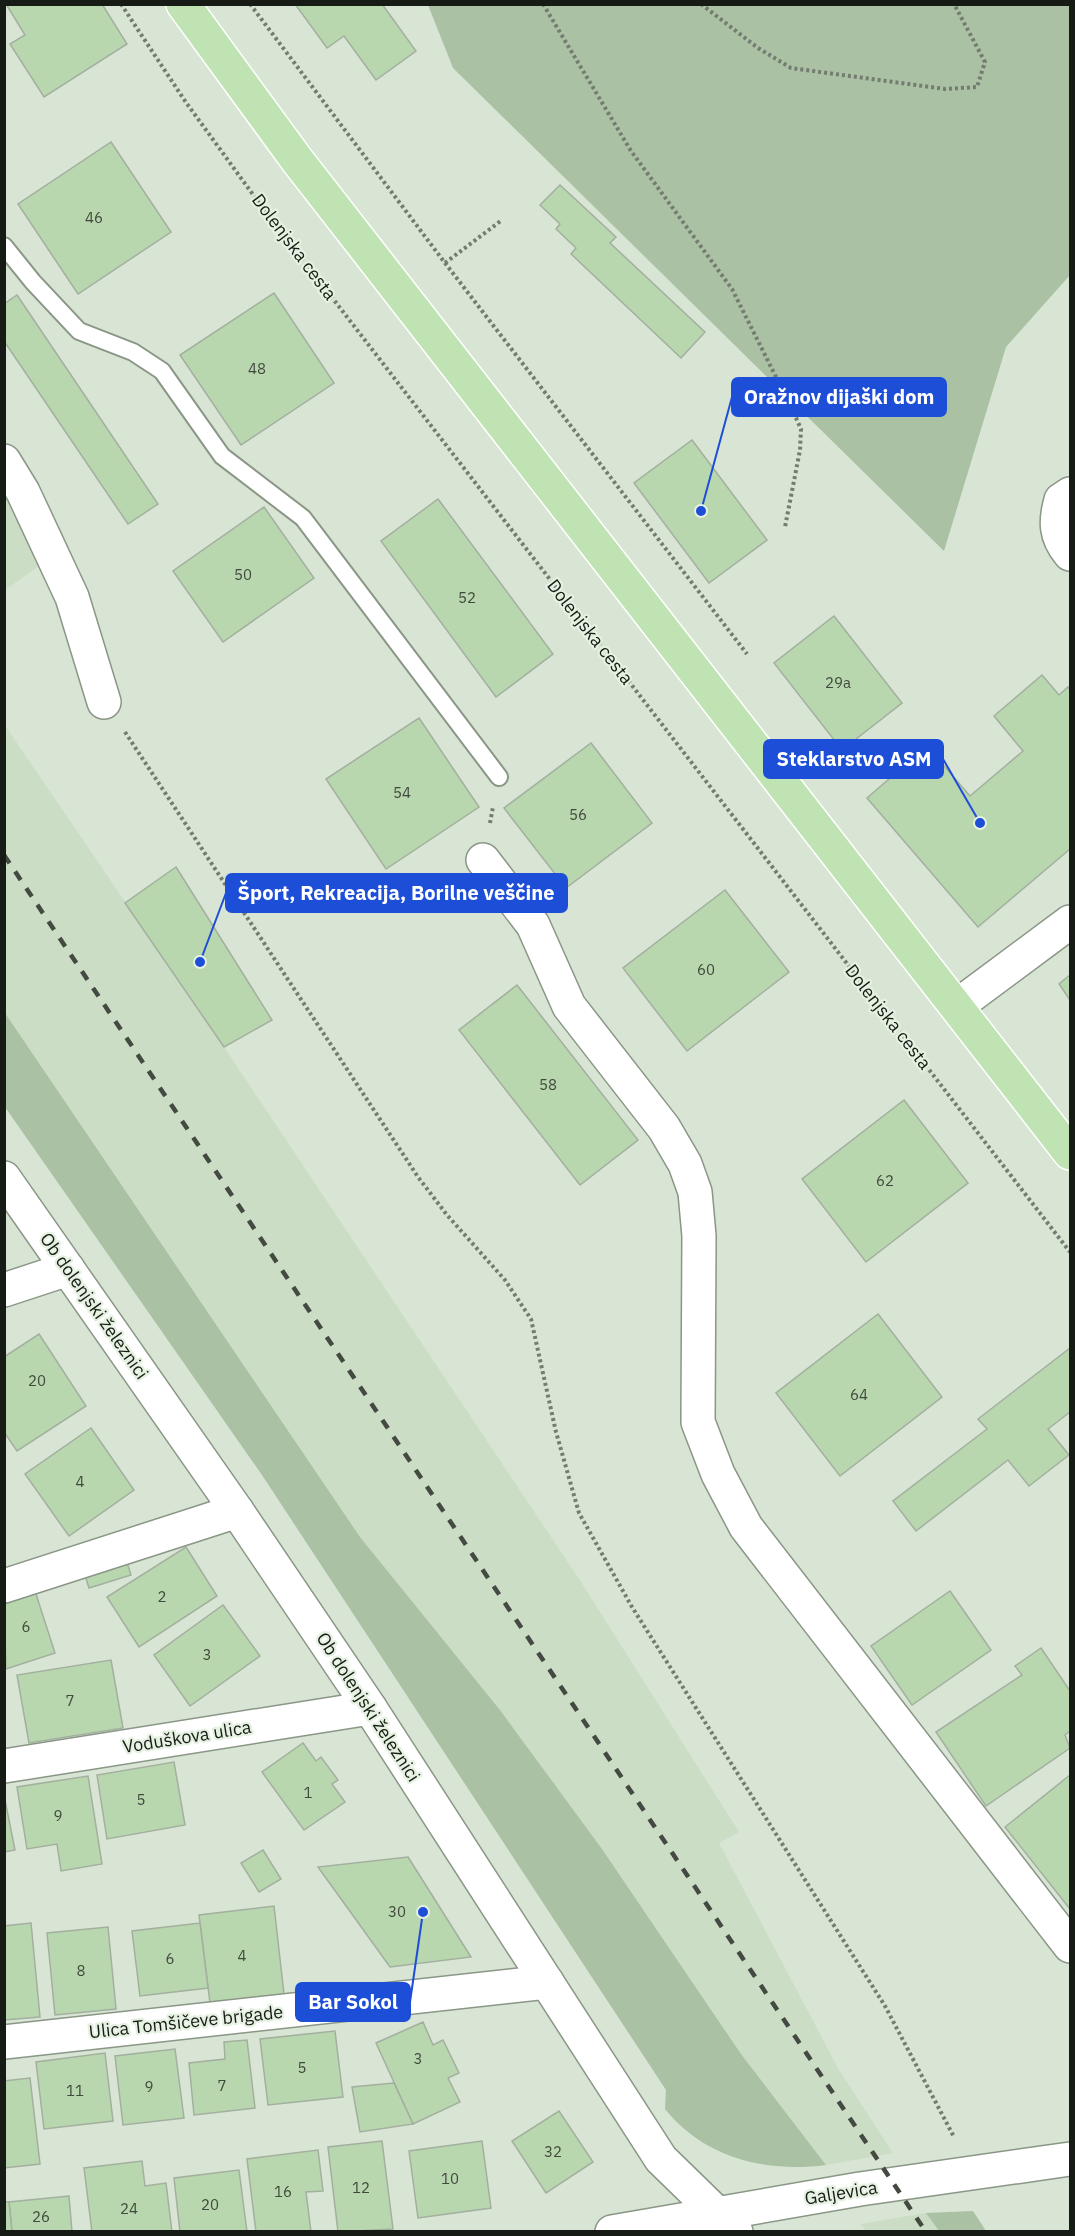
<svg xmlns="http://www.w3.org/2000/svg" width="1075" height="2236" font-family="'IBM Plex Sans',sans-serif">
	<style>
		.built { fill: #ccddc6 }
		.green { fill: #aac1a3 }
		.building { fill: #b9d7af; stroke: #a3af9f; stroke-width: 1.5 }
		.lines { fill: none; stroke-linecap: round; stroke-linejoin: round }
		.lane-casing { stroke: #8a9686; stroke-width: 20 }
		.street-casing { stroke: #8a9686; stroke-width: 36 }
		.secondary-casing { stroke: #8a9686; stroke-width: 36 }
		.primary-casing { stroke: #fff; stroke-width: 36 }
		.path { stroke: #747c71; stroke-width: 4; stroke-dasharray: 3 3; stroke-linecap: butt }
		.lane { stroke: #fff; stroke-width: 16 }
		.street { stroke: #fff; stroke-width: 33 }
		.secondary { stroke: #fff; stroke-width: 33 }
		.primary { stroke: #bfe3b2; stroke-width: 33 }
		.rail { stroke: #444a41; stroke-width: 4.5; stroke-dasharray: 10 10; stroke-linecap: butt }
		.labels { text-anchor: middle; stroke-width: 4.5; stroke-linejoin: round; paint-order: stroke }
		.number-label { font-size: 15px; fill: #404a3c }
		.street-label { font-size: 18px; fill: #171b15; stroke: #e5f1e1 }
		.leader { fill: none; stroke: #1d4ed8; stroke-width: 2 }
		.callout-dot { fill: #1d4ed8; stroke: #e5f1e1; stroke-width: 2 }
		.callout { fill: #1d4ed8; stroke: #1d4ed8; stroke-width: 2 }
		.callout-label { font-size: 20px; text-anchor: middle; font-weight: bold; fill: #fff }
	</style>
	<rect width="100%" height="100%" fill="#d8e4d4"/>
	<g class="built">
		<path d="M4,490L39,566L5,590H4Z"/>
		<path d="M4,724L224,1047L581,1582L739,1832L719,1843L839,2070L893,2153L826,2165L741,2054L602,1849L500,1710L360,1537L5,1013Z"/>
		<path d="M926,2213L939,2231H866L861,2224Z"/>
	</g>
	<g class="green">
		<path d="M428,5H1070V275L1006,347L944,551L453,68Z"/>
		<path d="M5,1013L360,1537L500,1710L602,1849L741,2054L826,2165C766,2173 704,2158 665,2109L666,2090L262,1475L5,1107Z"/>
		<path d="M973,2211L986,2231H939L926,2213Z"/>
	</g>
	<g class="building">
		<path d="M6,4H102L127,44L44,97L10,44L25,35Z"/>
		<path d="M295,4H382L416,51L376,80L344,36L327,48Z"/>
		<path d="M111,142L171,232L78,294L18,204Z"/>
		<path d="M560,185L616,237L610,243L705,332L681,358L571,254L576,248L556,229L560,224L540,205Z"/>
		<path d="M274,293L334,383L241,445L180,355Z"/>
		<path d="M17,295L158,504L128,524L4,341V304Z"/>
		<path d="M692,440L767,540L709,583L634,483Z"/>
		<path d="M438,499L553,654L496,697L381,541Z"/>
		<path d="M264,507L314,578L223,642L173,571Z"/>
		<path d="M834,616L902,703L842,750L774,663Z"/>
		<path d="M1042,675L1059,695L1068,687L1070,690V849L978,927L867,798L927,746L970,796L1023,751L994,716Z"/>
		<path d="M419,718L479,807L386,869L326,779Z"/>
		<path d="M591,743L652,823L566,888L504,808Z"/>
		<path d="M176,867L272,1020L224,1047L125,903Z"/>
		<path d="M725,890L789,972L687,1051L623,968Z"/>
		<path d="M1070,975V1000L1059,984Z"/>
		<path d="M517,985L638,1140L580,1185L459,1030Z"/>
		<path d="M904,1100L968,1183L866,1262L802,1179Z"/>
		<path d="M878,1314L942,1397L840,1476L776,1393Z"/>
		<path d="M39,1334L86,1406L17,1451L4,1432V1357Z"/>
		<path d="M1070,1348V1412L1048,1429L1069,1455L1029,1486L1008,1460L916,1531L893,1501L987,1429L978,1419Z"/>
		<path d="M91,1428L134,1490L69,1536L25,1474Z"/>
		<path d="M186,1547L217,1596L139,1647L107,1597Z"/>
		<path d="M125,1556L131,1575L89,1588L83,1569Z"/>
		<path d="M35,1591L55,1653L6,1669L4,1601Z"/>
		<path d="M950,1591L991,1650L912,1705L871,1646Z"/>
		<path d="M223,1605L260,1656L190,1706L154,1655Z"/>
		<path d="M1041,1648L1070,1691V1731L1065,1735L1070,1748L986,1806L936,1732L1022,1675L1015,1666Z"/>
		<path d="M111,1660L123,1728L29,1743L17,1675Z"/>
		<path d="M303,1743L316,1761L321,1757L338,1780L332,1784L345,1802L304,1830L262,1772Z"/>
		<path d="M174,1762L185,1825L107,1839L97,1775Z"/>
		<path d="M1070,1775V1909L1005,1827Z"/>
		<path d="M88,1776L102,1864L61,1871L57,1844L27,1849L17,1787Z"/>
		<path d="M4,1795L15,1850L4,1852Z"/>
		<path d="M263,1850L281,1879L259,1892L241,1863Z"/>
		<path d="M408,1857L471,1957L390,1967L318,1867Z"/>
		<path d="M274,1906L284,1994L210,2003L199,1915Z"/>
		<path d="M31,1923L40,2017L4,2020V1926Z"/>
		<path d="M200,1923L208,1988L140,1996L132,1931Z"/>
		<path d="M108,1927L116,2009L55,2015L47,1933Z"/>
		<path d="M423,2022L433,2045L443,2040L459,2073L448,2078L460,2102L413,2124L376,2043Z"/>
		<path d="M335,2031L343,2097L268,2105L260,2039Z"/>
		<path d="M247,2040L255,2108L194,2115L189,2063L225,2059L224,2042Z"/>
		<path d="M175,2049L184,2118L123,2125L115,2056Z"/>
		<path d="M105,2053L113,2121L44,2129L36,2062Z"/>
		<path d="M30,2078L40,2164L4,2168V2081Z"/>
		<path d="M394,2083L413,2124L360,2132L352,2087Z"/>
		<path d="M559,2111L593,2162L546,2193L512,2141Z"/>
		<path d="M382,2141L393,2229L338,2232L328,2147Z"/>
		<path d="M482,2141L491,2208L418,2218L409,2151Z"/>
		<path d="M318,2150L323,2191L306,2192L311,2232H256L247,2159Z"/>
		<path d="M142,2161L145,2186L166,2183L172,2232H92L84,2168Z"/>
		<path d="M239,2170L247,2232H180L174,2178Z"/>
		<path d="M69,2196L72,2232H12L9,2202Z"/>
		<path d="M4,2202H9L12,2232H4Z"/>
	</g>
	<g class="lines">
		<g class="lane-casing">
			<path id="lane" d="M4,246L33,282L79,331L133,352L162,371L222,456L303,518L499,777"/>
		</g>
		<g class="street-casing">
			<g id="street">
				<path d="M4,461L23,492L72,597L104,702"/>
				<path d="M1070,494L1061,500C1055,521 1055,536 1070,554"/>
				<path d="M483,860L533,925L569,1006L664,1128L685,1164L695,1192L699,1236L698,1422L718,1474L746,1527L1070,1946"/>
				<path d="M957,1006L1070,922"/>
				<path d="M4,1290L68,1269"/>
				<path d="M4,1586L237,1511"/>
				<path d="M4,1766L370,1708"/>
				<path d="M4,2042L547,1982"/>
			</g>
		</g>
		<g class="secondary-casing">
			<g id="secondary">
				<path d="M4,1178L237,1511L370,1708L661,2159L736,2232"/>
				<path d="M612,2232L860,2189L1070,2159"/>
			</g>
		</g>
		<g class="primary-casing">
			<path id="primary" d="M183,4L297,160L1070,1153"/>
		</g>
		<g class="path">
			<path d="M121,4L185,101L262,207L1070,1252"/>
			<path d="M250,4L445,263L747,654"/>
			<path d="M543,4L631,151L732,289L792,409L801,429L800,450L785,527"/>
			<path d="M701,4L758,48L791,68L945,89L977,87L985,62L954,4"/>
			<path d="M445,263L502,220"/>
			<path d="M125,732L418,1177L447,1215L505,1280L531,1319L556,1432L579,1513L632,1607L885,2006L954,2137"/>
			<path d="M490,823L493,807"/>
		</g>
		<use href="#lane" class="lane"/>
		<use href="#street" class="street"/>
		<use href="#secondary" class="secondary"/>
		<use href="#primary" class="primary"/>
		<path class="rail" d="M4,855L926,2232"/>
	</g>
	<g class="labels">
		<g class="number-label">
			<text x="94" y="223">46</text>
			<text x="257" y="374">48</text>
			<text x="243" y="580">50</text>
			<text x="467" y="603">52</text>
			<text x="838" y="688">29a</text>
			<text x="402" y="798">54</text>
			<text x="578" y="820">56</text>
			<text x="706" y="975">60</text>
			<text x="548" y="1090">58</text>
			<text x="885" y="1186">62</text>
			<text x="37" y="1386">20</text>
			<text x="859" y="1400">64</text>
			<text x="80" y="1487">4</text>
			<text x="162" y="1602">2</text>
			<text x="26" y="1632">6</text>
			<text x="207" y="1660">3</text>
			<text x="70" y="1706">7</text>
			<text x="308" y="1798">1</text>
			<text x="141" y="1805">5</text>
			<text x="58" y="1821">9</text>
			<text x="397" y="1917">30</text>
			<text x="242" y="1961">4</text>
			<text x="170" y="1964">6</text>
			<text x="81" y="1976">8</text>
			<text x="418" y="2064">3</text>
			<text x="302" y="2073">5</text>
			<text x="222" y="2091">7</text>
			<text x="149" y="2092">9</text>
			<text x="75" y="2096">11</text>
			<text x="553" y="2157">32</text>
			<text x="450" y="2184">10</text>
			<text x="361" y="2193">12</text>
			<text x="283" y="2197">16</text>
			<text x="210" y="2210">20</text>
			<text x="129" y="2214">24</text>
			<text x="41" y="2222">26</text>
		</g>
		<g class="street-label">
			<text transform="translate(294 247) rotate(53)" y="6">Dolenjska cesta</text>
			<text transform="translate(590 632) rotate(52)" y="6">Dolenjska cesta</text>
			<text transform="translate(888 1017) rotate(52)" y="6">Dolenjska cesta</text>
			<text transform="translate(94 1306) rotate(55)" y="6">Ob dolenjski železnici</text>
			<text transform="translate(368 1707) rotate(57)" y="6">Ob dolenjski železnici</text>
			<text transform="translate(187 1737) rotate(-9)" y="6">Voduškova ulica</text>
			<text transform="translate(186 2022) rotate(-6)" y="6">Ulica Tomšičeve brigade</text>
			<text transform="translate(841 2193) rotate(-9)" y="6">Galjevica</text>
		</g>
	</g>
	<path class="leader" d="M701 511L732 397M980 823L943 759M200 962L226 893M423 1912L410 2002"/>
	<g class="callout-dot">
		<circle cx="701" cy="511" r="6"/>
		<circle cx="980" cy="823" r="6"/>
		<circle cx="200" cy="962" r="6"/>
		<circle cx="423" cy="1912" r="6"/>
	</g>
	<g class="callout">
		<rect x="732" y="378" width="214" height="38" rx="6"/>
		<rect x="764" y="740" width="179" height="38" rx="6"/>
		<rect x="226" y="874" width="341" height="38" rx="6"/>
		<rect x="296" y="1983" width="114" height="38" rx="6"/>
	</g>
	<g class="callout-label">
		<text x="839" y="404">Oražnov dijaški dom</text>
		<text x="854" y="766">Steklarstvo ASM</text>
		<text x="396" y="900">Šport, Rekreacija, Borilne veščine</text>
		<text x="353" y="2009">Bar Sokol</text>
	</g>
	<rect width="1075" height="2236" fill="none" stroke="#171b15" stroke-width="12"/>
</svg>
